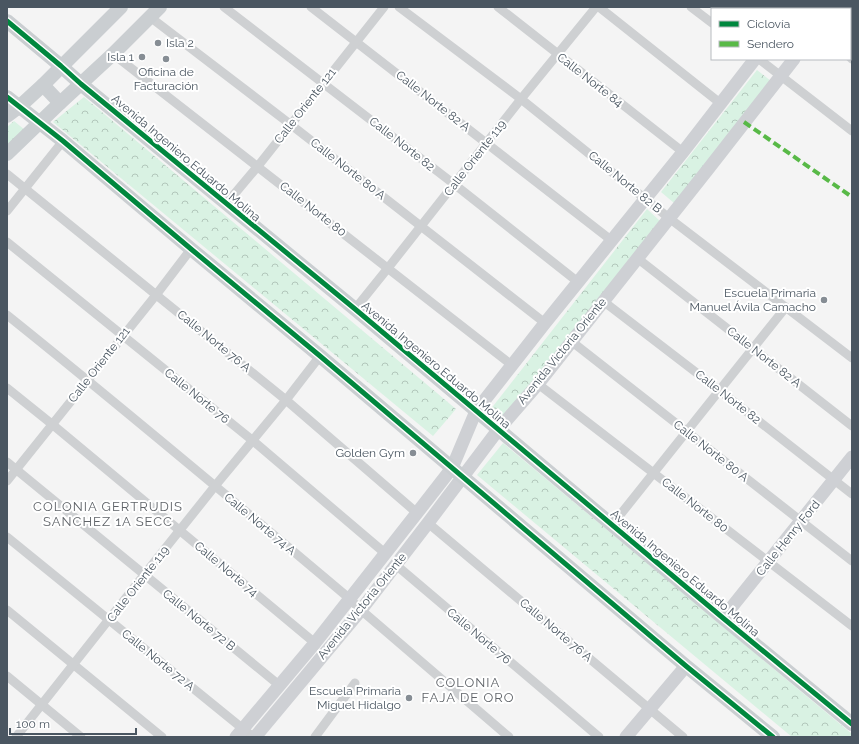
<svg xmlns="http://www.w3.org/2000/svg" width="859" height="744" font-family="Raleway,sans-serif">
	<style>
		.forest { fill: url(#forest-crowns) }
		.lines { fill: none; stroke-linecap: round; stroke-linejoin: round }
		.street { stroke: #ced0d2; stroke-width: 9 }
		.secondary { stroke: #ced0d4; stroke-width: 13 }
		.primary { stroke: #caced1; stroke-width: 14 }
		.quiet { stroke: #58b947; stroke-width: 4; stroke-dasharray: 8 4; stroke-linecap: butt }
		.cycleway-casing { stroke: #fff; stroke-width: 8 }
		.cycleway { stroke: #00873e; stroke-width: 5 }
		.poi-dot { fill: #868d94; stroke: #fff; stroke-width: 1.5 }
		.labels { text-anchor: middle; stroke-width: 4; stroke-linejoin: round; paint-order: stroke }
		.poi-label { font-size: 12px; fill: #4a5661; stroke: #fff; text-anchor: end }
		.street-label { font-size: 12px; fill: #4a5661; stroke: #fff }
		.neighbourhood-label { font-size: 13px; letter-spacing: 1px; fill: #5f6368; stroke: #fff }
	</style>
	<defs>
		<pattern id="forest-crowns" width="20" height="18" patternUnits="userSpaceOnUse"><rect width="20" height="18" fill="#d9f2e3"/><path d="M2 6a3 3 0 1 1 6 0M12 15a3 3 0 1 1 6 0" fill="none" stroke="#b2c7bb"/></pattern>
	</defs>
	<rect width="100%" height="100%" fill="#f4f4f4"/>
	<g class="forest">
		<path d="M757,70L771,81L674,203L661,192Z"/>
		<path d="M84,97L456,409L433,436L53,122Z"/>
		<path d="M14,121L25,130L7,146V127Z"/>
		<path d="M647,209L660,221L504,421L490,410Z"/>
		<path d="M503,443L852,734V737H792L477,475Z"/>
	</g>
	<g class="lines">
		<g class="street">
			<path d="M224,7L454,184L578,282"/>
			<path d="M311,7L611,240"/>
			<path d="M399,7L521,99L669,218L852,358"/>
			<path d="M498,7L683,152"/>
			<path d="M599,7L720,103"/>
			<path d="M691,7L712,23"/>
			<path d="M784,7L786,9"/>
			<path d="M150,17L290,124L545,323"/>
			<path d="M113,54L513,366"/>
			<path d="M850,57L852,59"/>
			<path d="M759,59L852,131"/>
			<path d="M7,174L286,400L417,513"/>
			<path d="M226,204L258,166L384,7"/>
			<path d="M7,211L63,141"/>
			<path d="M7,242L252,440L386,554"/>
			<path d="M637,258L852,426"/>
			<path d="M603,301L719,390L852,494"/>
			<path d="M355,309L388,268L521,99L596,7"/>
			<path d="M7,315C123,408 236,503 350,599L361,610L509,737"/>
			<path d="M571,341L852,561"/>
			<path d="M538,384L852,626"/>
			<path d="M7,388L53,425L315,643"/>
			<path d="M7,462L279,685"/>
			<path d="M7,481L156,295L191,249"/>
			<path d="M428,523L683,737"/>
			<path d="M612,525L786,307"/>
			<path d="M7,537L253,737"/>
			<path d="M396,565L599,737"/>
			<path d="M7,610L162,737"/>
			<path d="M7,676L81,737"/>
			<path d="M16,737L144,575L215,486L286,400L320,356"/>
			<path d="M315,737L355,683"/>
		</g>
		<g class="secondary">
			<path d="M796,9L798,7"/>
			<path d="M834,9L835,7"/>
			<path d="M723,618L852,457"/>
			<path d="M236,737L315,643L417,513L452,468L476,411L545,323L683,152L755,59"/>
			<path d="M255,737L361,610L428,523L498,430L538,384L709,168L794,59"/>
			<path d="M626,737L686,666"/>
		</g>
		<g class="primary">
			<path d="M7,21L61,66L81,84L355,309L723,618L852,724"/>
			<path d="M43,85L60,103"/>
			<path d="M7,97L63,141L191,249L320,356L686,666L773,737"/>
			<path d="M7,116L19,107L43,85L121,7"/>
			<path d="M7,154L60,103L113,54L160,7"/>
		</g>
		<path class="quiet" d="M744,122L852,197"/>
		<g class="cycleway-casing">
			<g id="cycleway">
				<path d="M7,21L61,66L81,84L355,309L723,618L852,724"/>
				<path d="M7,97L63,141L191,249L320,356L686,666L773,737"/>
			</g>
		</g>
		<use href="#cycleway" class="cycleway"/>
	</g>
	<g class="poi-dot">
		<circle cx="158" cy="43" r="4"/>
		<circle cx="142" cy="57" r="4"/>
		<circle cx="166" cy="59" r="4"/>
		<circle cx="824" cy="300" r="4"/>
		<circle cx="413" cy="453" r="4"/>
		<circle cx="409" cy="698" r="4"/>
	</g>
	<g class="labels">
		<g class="poi-label">
			<text x="166" y="47" text-anchor="start">Isla 2</text>
			<text x="134" y="61">Isla 1</text>
			<text x="166" y="76" text-anchor="middle">Oficina de<tspan x="166" dy="14">Facturación</tspan></text>
			<text x="816" y="297">Escuela Primaria<tspan x="816" dy="14">Manuel Ávila Camacho</tspan></text>
			<text x="405" y="457">Golden Gym</text>
			<text x="401" y="695">Escuela Primaria<tspan x="401" dy="14">Miguel Hidalgo</tspan></text>
		</g>
		<g class="street-label">
			<text transform="translate(590 80) rotate(38)" y="4">Calle Norte 84</text>
			<text transform="translate(433 101) rotate(38)" y="4">Calle Norte 82 A</text>
			<text transform="translate(305 106) rotate(-52)" y="4">Calle Oriente 121</text>
			<text transform="translate(402 144) rotate(38)" y="4">Calle Norte 82</text>
			<text transform="translate(186 158) rotate(40)" y="4">Avenida Ingeniero Eduardo Molina</text>
			<text transform="translate(475 158) rotate(-52)" y="4">Calle Oriente 119</text>
			<text transform="translate(348 169) rotate(38)" y="4">Calle Norte 80 A</text>
			<text transform="translate(625 182) rotate(39)" y="4">Calle Norte 82 B</text>
			<text transform="translate(313 209) rotate(38)" y="4">Calle Norte 80</text>
			<text transform="translate(214 341) rotate(39)" y="4">Calle Norte 76 A</text>
			<text transform="translate(562 351) rotate(-51)" y="4">Avenida Victoria Oriente</text>
			<text transform="translate(764 357) rotate(38)" y="4">Calle Norte 82 A</text>
			<text transform="translate(99 365) rotate(-52)" y="4">Calle Oriente 121</text>
			<text transform="translate(436 365) rotate(40)" y="4">Avenida Ingeniero Eduardo Molina</text>
			<text transform="translate(197 396) rotate(39)" y="4">Calle Norte 76</text>
			<text transform="translate(728 397) rotate(38)" y="4">Calle Norte 82</text>
			<text transform="translate(711 451) rotate(38)" y="4">Calle Norte 80 A</text>
			<text transform="translate(695 505) rotate(38)" y="4">Calle Norte 80</text>
			<text transform="translate(260 524) rotate(40)" y="4">Calle Norte 74 A</text>
			<text transform="translate(788 538) rotate(-51)" y="4">Calle Henry Ford</text>
			<text transform="translate(226 569) rotate(40)" y="4">Calle Norte 74</text>
			<text transform="translate(685 573) rotate(40)" y="4">Avenida Ingeniero Eduardo Molina</text>
			<text transform="translate(138 584) rotate(-52)" y="4">Calle Oriente 119</text>
			<text transform="translate(362 606) rotate(-51)" y="4">Avenida Victoria Oriente</text>
			<text transform="translate(199 620) rotate(39)" y="4">Calle Norte 72 B</text>
			<text transform="translate(556 630) rotate(40)" y="4">Calle Norte 76 A</text>
			<text transform="translate(479 636) rotate(40)" y="4">Calle Norte 76</text>
			<text transform="translate(158 660) rotate(39)" y="4">Calle Norte 72 A</text>
		</g>
		<g class="neighbourhood-label">
			<text x="108" y="511">COLONIA GERTRUDIS<tspan x="108" dy="15">SANCHEZ 1A SECC</tspan></text>
			<text x="468" y="687">COLONIA<tspan x="468" dy="15">FAJA DE ORO</tspan></text>
		</g>
	</g>
	<rect width="859" height="744" fill="none" stroke="#4a5661" stroke-width="16"/>
	<rect x="711" y="8" width="140" height="52" fill="#ffffff" stroke="#b7bbc0"/>
	<rect x="719" y="21" width="20" height="6" fill="#00873e" stroke="#b7bbc0"/>
	<text x="747" y="28" font-size="12" fill="#4a5661">Ciclovía</text>
	<rect x="719" y="41" width="20" height="6" fill="#58b947" stroke="#b7bbc0"/>
	<text x="747" y="48" font-size="12" fill="#4a5661">Sendero</text>
	<path d="M10 728v6h126v-6" fill="none" stroke="#4a5661" stroke-width="2"/>
	<text x="16" y="728" font-size="12" fill="#4a5661" stroke="#ffffff" stroke-width="3" paint-order="stroke">100 m</text>
</svg>
